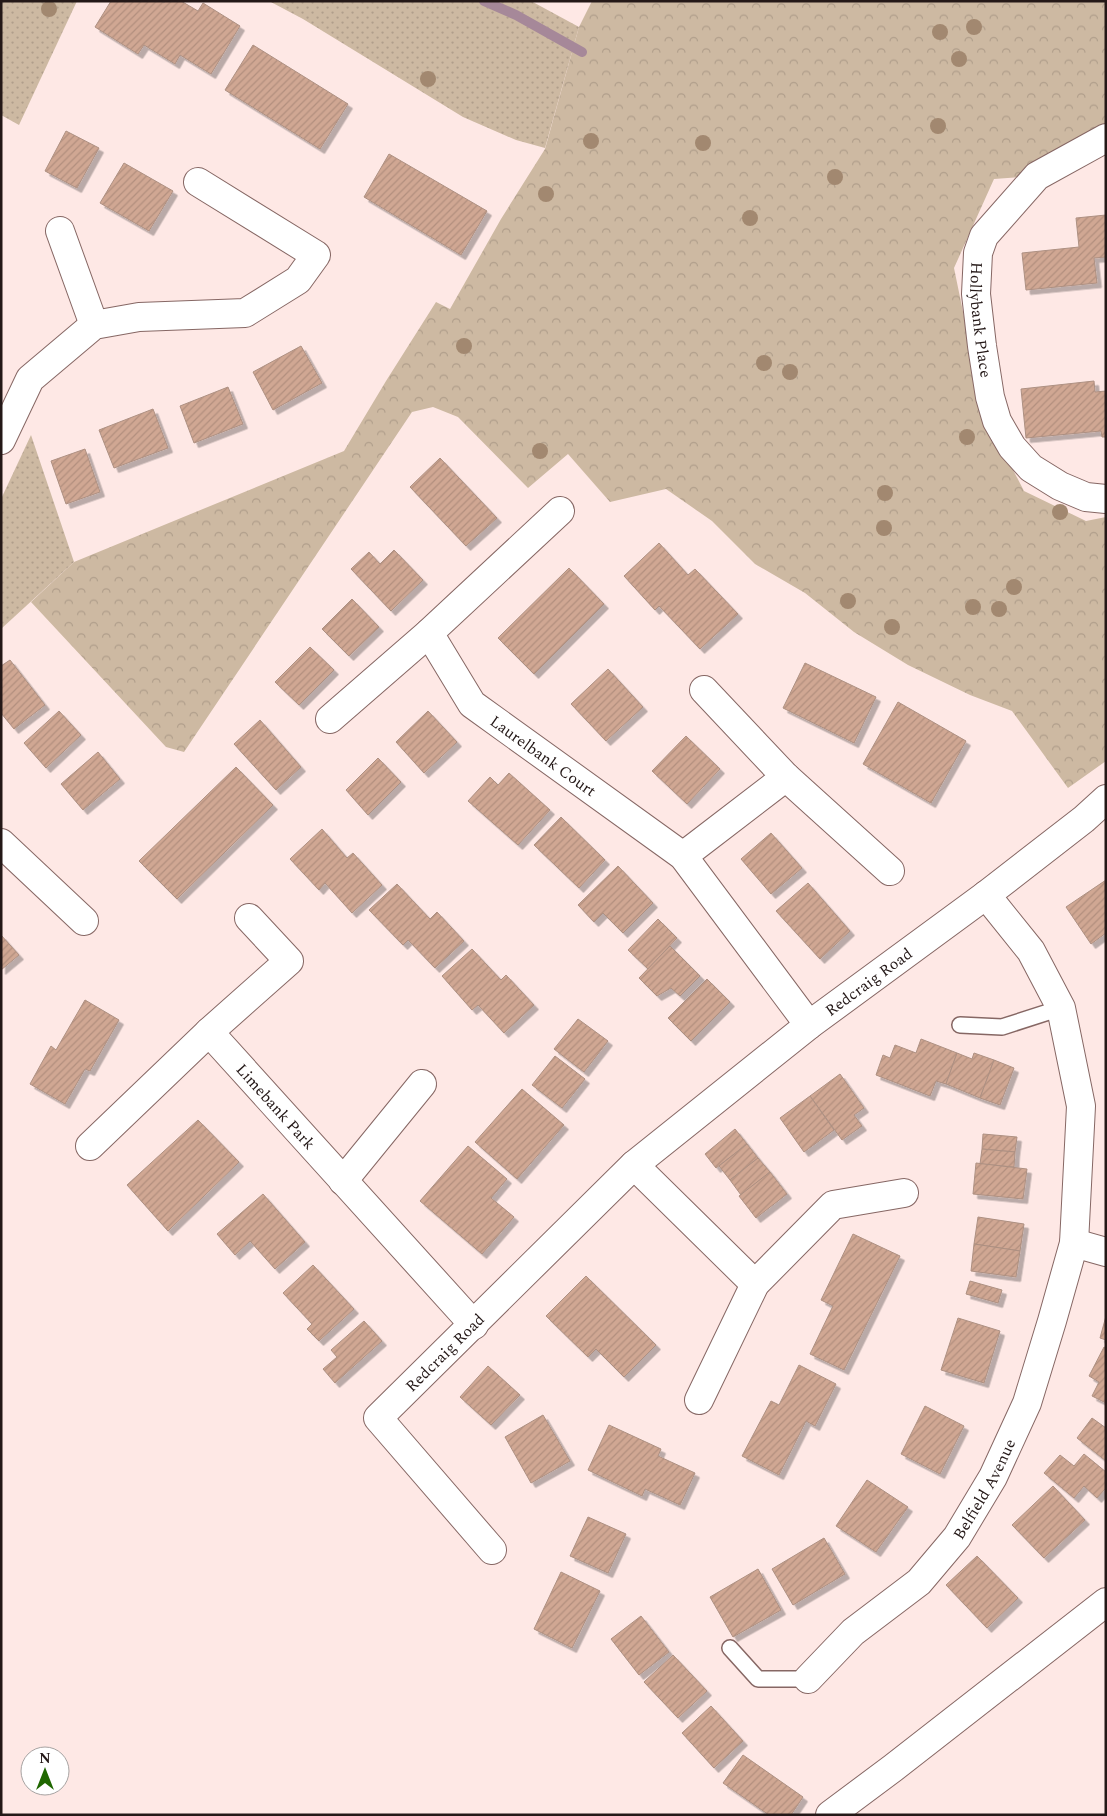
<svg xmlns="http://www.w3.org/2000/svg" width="1107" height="1816" font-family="Spectral,serif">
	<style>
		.grass { fill: url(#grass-dots) }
		.park { fill: url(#park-crowns) }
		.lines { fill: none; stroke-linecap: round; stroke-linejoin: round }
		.stream { stroke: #a68899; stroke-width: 10 }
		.building { fill: url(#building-hatch); stroke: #ad9082; filter: url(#shadow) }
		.service-casing { stroke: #866764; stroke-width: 18 }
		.minor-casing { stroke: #866764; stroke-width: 30 }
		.service { stroke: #fff; stroke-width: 15 }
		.minor { stroke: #fff; stroke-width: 28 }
		.tree { fill: #a28870 }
		.labels { text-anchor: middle; stroke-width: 4; stroke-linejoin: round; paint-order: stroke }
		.street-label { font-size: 16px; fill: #241817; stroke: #fff }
	</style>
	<defs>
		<pattern id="grass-dots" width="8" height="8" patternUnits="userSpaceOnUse" patternTransform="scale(1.25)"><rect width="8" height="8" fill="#cdb9a2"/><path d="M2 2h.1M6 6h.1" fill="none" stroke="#b09e8b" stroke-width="1.8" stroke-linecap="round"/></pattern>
		<pattern id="park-crowns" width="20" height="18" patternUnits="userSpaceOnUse" patternTransform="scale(1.25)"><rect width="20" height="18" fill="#cdb9a2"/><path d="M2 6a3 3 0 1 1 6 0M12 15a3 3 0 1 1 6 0" fill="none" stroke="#b09e8b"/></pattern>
		<pattern id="building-hatch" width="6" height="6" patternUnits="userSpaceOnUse" patternTransform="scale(1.25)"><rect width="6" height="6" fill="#d0a793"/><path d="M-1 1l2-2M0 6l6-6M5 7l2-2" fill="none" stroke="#b28f7e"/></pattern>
		<filter id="shadow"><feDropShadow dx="4.5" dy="4.5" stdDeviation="0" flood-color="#0004"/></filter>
	</defs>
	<rect width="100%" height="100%" fill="#fee8e5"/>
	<g class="grass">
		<path d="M1,1H77L19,125L1,115Z"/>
		<path d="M269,1H531L579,27L545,148L516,140L463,117L303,19Z"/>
		<path d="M31,435L74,562L1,629V499Z"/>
	</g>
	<path class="park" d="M592,1H1106V133L1037,176L994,179L954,268L984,414L1024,491L1086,521L1106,517V761L1068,788L1012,711L970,695L908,665L854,632L805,593L755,564L712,521L666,489L610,502L568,454L528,488L458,417L433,407L412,412L184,752L166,747L31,602L74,562L344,451L386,381L436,302L450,309L501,219L545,149L579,27Z"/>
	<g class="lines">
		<path class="stream" d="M484,1L516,15L582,52"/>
	</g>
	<g class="building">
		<path d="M111,1H161L164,3L165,1H181L198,11L203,3L240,26L211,74L180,55L175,64L144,45L138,54L95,27Z"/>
		<path d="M253,45L348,104L320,149L225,90Z"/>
		<path d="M66,131L99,148L77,188L45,171Z"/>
		<path d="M389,154L487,211L461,255L364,197Z"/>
		<path d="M124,163L173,191L149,231L100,203Z"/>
		<path d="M1106,215V257L1094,258L1097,283L1026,290L1022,253L1079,247L1076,218Z"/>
		<path d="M301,346L322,383L273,410L253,372Z"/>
		<path d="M1094,381L1095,392L1106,391V437H1102L1101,431L1026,438L1021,389Z"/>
		<path d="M228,387L243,424L194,443L180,406Z"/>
		<path d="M153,409L168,448L114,468L99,430Z"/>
		<path d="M85,449L100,492L66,504L51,461Z"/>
		<path d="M440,458L497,518L466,546L410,487Z"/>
		<path d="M659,543L688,575L695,569L738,614L700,649L659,606L655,610L624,576Z"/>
		<path d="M394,550L423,580L391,611L351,569L369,552L380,564Z"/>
		<path d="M569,568L604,604L534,674L498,638Z"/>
		<path d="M352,599L379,627L349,656L322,629Z"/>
		<path d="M310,647L334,670L299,705L275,682Z"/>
		<path d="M10,660L45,705L14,729L1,713V666Z"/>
		<path d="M805,663L876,697L854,743L783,708Z"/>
		<path d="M608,669L643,707L606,741L571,704Z"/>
		<path d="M898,702L966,741L931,803L863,764Z"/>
		<path d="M59,711L81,735L46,768L24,743Z"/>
		<path d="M428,711L457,742L424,773L396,742Z"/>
		<path d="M260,720L301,767L276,790L234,744Z"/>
		<path d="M686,736L720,769L687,804L652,771Z"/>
		<path d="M98,752L120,779L83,810L61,784Z"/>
		<path d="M378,758L401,782L368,815L346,790Z"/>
		<path d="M236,767L273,805L177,899L139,861Z"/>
		<path d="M509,773L550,810L518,845L468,801L490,777L498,785Z"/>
		<path d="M561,817L605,860L579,888L534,845Z"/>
		<path d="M322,829L347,858L353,853L382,885L352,913L325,883L319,890L290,859Z"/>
		<path d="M771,833L802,868L771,894L741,859Z"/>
		<path d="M618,866L653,903L623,933L603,913L594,922L578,905Z"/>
		<path d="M1106,880V933L1091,944L1066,907Z"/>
		<path d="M808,883L850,931L820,959L776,911Z"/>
		<path d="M397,884L430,919L437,912L464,941L435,968L408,940L403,945L369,910Z"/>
		<path d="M658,919L677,938L648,969L628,950Z"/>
		<path d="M1,935L19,955L1,970Z"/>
		<path d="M670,946L700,976L680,996L671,988L657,996L639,978Z"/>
		<path d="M472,949L501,980L506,975L534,1005L504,1033L478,1005L472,1010L442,976Z"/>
		<path d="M707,979L730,1002L691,1041L668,1018Z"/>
		<path d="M85,1000L119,1020L90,1071L85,1069L65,1104L30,1084L51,1046L56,1050Z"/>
		<path d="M578,1019L608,1041L584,1072L554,1049Z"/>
		<path d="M921,1039L957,1053L946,1084L936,1081L930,1096L876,1075L883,1055L890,1058L895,1045L916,1053Z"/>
		<path d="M957,1053L972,1059L974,1053L994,1060L980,1098L946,1084Z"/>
		<path d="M555,1056L585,1079L562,1108L532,1085Z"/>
		<path d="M994,1060L1014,1068L1000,1105L980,1098Z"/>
		<path d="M840,1074L864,1108L854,1115L862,1126L842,1140L810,1096Z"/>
		<path d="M522,1089L564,1125L517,1179L475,1142Z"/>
		<path d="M810,1096L834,1130L804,1152L780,1118Z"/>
		<path d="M198,1120L239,1162L168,1231L127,1185Z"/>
		<path d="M735,1129L747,1144L716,1168L705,1154Z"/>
		<path d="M983,1134L1017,1137L1015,1152L982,1149Z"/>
		<path d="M747,1144L758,1158L730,1180L719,1166Z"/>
		<path d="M468,1146L507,1179L491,1198L514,1217L482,1254L420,1201Z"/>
		<path d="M982,1149L1015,1152L1014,1167L980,1164Z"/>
		<path d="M758,1158L770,1172L741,1195L730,1180Z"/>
		<path d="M976,1163L1027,1169L1023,1199L973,1194Z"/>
		<path d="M770,1172L787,1194L756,1218L739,1196Z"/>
		<path d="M263,1194L305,1242L275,1269L250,1241L235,1255L217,1234Z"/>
		<path d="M978,1217L1024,1224L1020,1251L974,1244Z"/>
		<path d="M853,1234L900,1256L844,1370L810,1354L833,1306L821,1300Z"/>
		<path d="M974,1244L1020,1251L1016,1277L971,1271Z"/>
		<path d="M313,1265L354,1309L319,1341L307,1329L312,1324L283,1293Z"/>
		<path d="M586,1276L656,1345L624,1377L596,1349L588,1357L546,1316Z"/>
		<path d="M970,1281L1002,1290L998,1303L966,1294Z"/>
		<path d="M1106,1316V1340L1100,1338Z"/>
		<path d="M958,1318L1000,1331L984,1383L941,1370Z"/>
		<path d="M364,1321L382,1341L335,1383L323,1369L337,1357L331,1350Z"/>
		<path d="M1104,1347L1106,1348V1403L1092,1396L1099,1382L1089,1376Z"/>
		<path d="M799,1365L836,1384L815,1426L806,1421L779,1475L742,1456L771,1401L779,1405Z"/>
		<path d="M488,1366L520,1395L491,1425L460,1397Z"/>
		<path d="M925,1406L964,1426L940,1474L901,1454Z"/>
		<path d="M543,1415L570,1461L531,1483L505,1437Z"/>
		<path d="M1092,1418L1106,1428V1461L1077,1438Z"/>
		<path d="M609,1425L661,1449L658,1456L695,1473L680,1505L645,1489L642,1496L588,1470Z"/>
		<path d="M1084,1454L1106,1472V1488L1097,1498L1084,1486L1074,1498L1044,1473L1060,1455L1074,1466Z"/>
		<path d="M867,1480L908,1507L876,1552L836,1526Z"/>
		<path d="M1053,1486L1085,1520L1044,1558L1012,1525Z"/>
		<path d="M588,1517L626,1534L608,1573L570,1556Z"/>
		<path d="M824,1538L845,1574L793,1605L772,1569Z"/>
		<path d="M977,1556L1018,1598L987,1628L946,1585Z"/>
		<path d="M758,1569L781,1610L733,1637L710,1597Z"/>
		<path d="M561,1572L600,1591L572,1648L534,1629Z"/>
		<path d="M641,1616L669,1652L639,1675L611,1639Z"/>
		<path d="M673,1655L707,1691L678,1718L644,1682Z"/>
		<path d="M711,1706L743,1741L714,1768L682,1733Z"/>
		<path d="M743,1755L803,1797L791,1815H769L723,1783Z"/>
	</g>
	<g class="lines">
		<g class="service-casing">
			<g id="service">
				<path d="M960,1025L1002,1027L1061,1008"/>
				<path d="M730,1648L758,1679H808"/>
			</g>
		</g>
		<g class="minor-casing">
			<g id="minor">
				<path id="s1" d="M1106,138L1037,176L984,236L978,253L976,294L982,346L990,397L997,421L1012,447L1031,468L1060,486L1086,497L1106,499"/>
				<path d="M60,231L94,325"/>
				<path d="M1,440L30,379L94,325L139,317L245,313L298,280L316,255L198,182"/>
				<path id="s2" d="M429,633L472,704L683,856L809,1025"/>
				<path d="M704,690L786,777L890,871"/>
				<path d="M330,719L429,633L560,511"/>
				<path d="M1,843L84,921"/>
				<path d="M683,856L786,777"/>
				<path id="s3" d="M209,1032L474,1325"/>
				<path d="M90,1146L209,1032L289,961L249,918"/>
				<path d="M634,1165L755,1284"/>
				<path d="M343,1181L422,1084"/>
				<path d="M1074,1243L1106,1252"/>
				<path d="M699,1400L755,1284L833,1205L904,1193"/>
				<path id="s4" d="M492,1550L378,1418L634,1165L809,1025L986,895L1084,819L1106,799"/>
				<path id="s5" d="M808,1679L853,1632L919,1582L957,1537L993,1477L1027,1403L1052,1321L1074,1243L1081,1106L1061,1008L1031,951L986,895"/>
				<path d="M830,1815L893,1768L1106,1602"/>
			</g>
		</g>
		<use href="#service" class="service"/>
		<use href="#minor" class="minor"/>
	</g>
	<g class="tree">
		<circle cx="49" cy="9" r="8"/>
		<circle cx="974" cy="27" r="8"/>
		<circle cx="940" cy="32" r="8"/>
		<circle cx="959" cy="59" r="8"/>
		<circle cx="428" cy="79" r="8"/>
		<circle cx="938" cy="126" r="8"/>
		<circle cx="591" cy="141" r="8"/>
		<circle cx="703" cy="143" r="8"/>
		<circle cx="835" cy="177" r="8"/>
		<circle cx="546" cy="194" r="8"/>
		<circle cx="750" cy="218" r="8"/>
		<circle cx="464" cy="346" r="8"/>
		<circle cx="764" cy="363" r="8"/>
		<circle cx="790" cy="372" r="8"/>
		<circle cx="967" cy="437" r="8"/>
		<circle cx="540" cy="451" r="8"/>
		<circle cx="885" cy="493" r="8"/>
		<circle cx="1060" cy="512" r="8"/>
		<circle cx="884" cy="528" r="8"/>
		<circle cx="1014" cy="587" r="8"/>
		<circle cx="848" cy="601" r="8"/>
		<circle cx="973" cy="607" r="8"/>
		<circle cx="999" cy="609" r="8"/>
		<circle cx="892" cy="627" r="8"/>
	</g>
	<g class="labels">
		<g class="street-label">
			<text dy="6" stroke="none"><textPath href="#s1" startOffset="244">Hollybank Place</textPath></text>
			<text dy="6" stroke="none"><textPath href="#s2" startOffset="171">Laurelbank Court</textPath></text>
			<text dy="6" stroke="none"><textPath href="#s4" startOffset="832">Redcraig Road</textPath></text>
			<text dy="6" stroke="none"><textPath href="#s3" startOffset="100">Limebank Park</textPath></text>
			<text dy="6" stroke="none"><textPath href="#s4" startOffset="268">Redcraig Road</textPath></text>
			<text dy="6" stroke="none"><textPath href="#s5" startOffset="262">Belfield Avenue</textPath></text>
		</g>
	</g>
	<rect width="1107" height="1816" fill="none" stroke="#241817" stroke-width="5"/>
	<g transform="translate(45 1771)"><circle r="24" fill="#ffffff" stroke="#a7a3a2"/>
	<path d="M0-4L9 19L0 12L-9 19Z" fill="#1f6700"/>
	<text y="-8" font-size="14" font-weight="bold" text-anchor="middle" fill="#241817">N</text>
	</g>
</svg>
